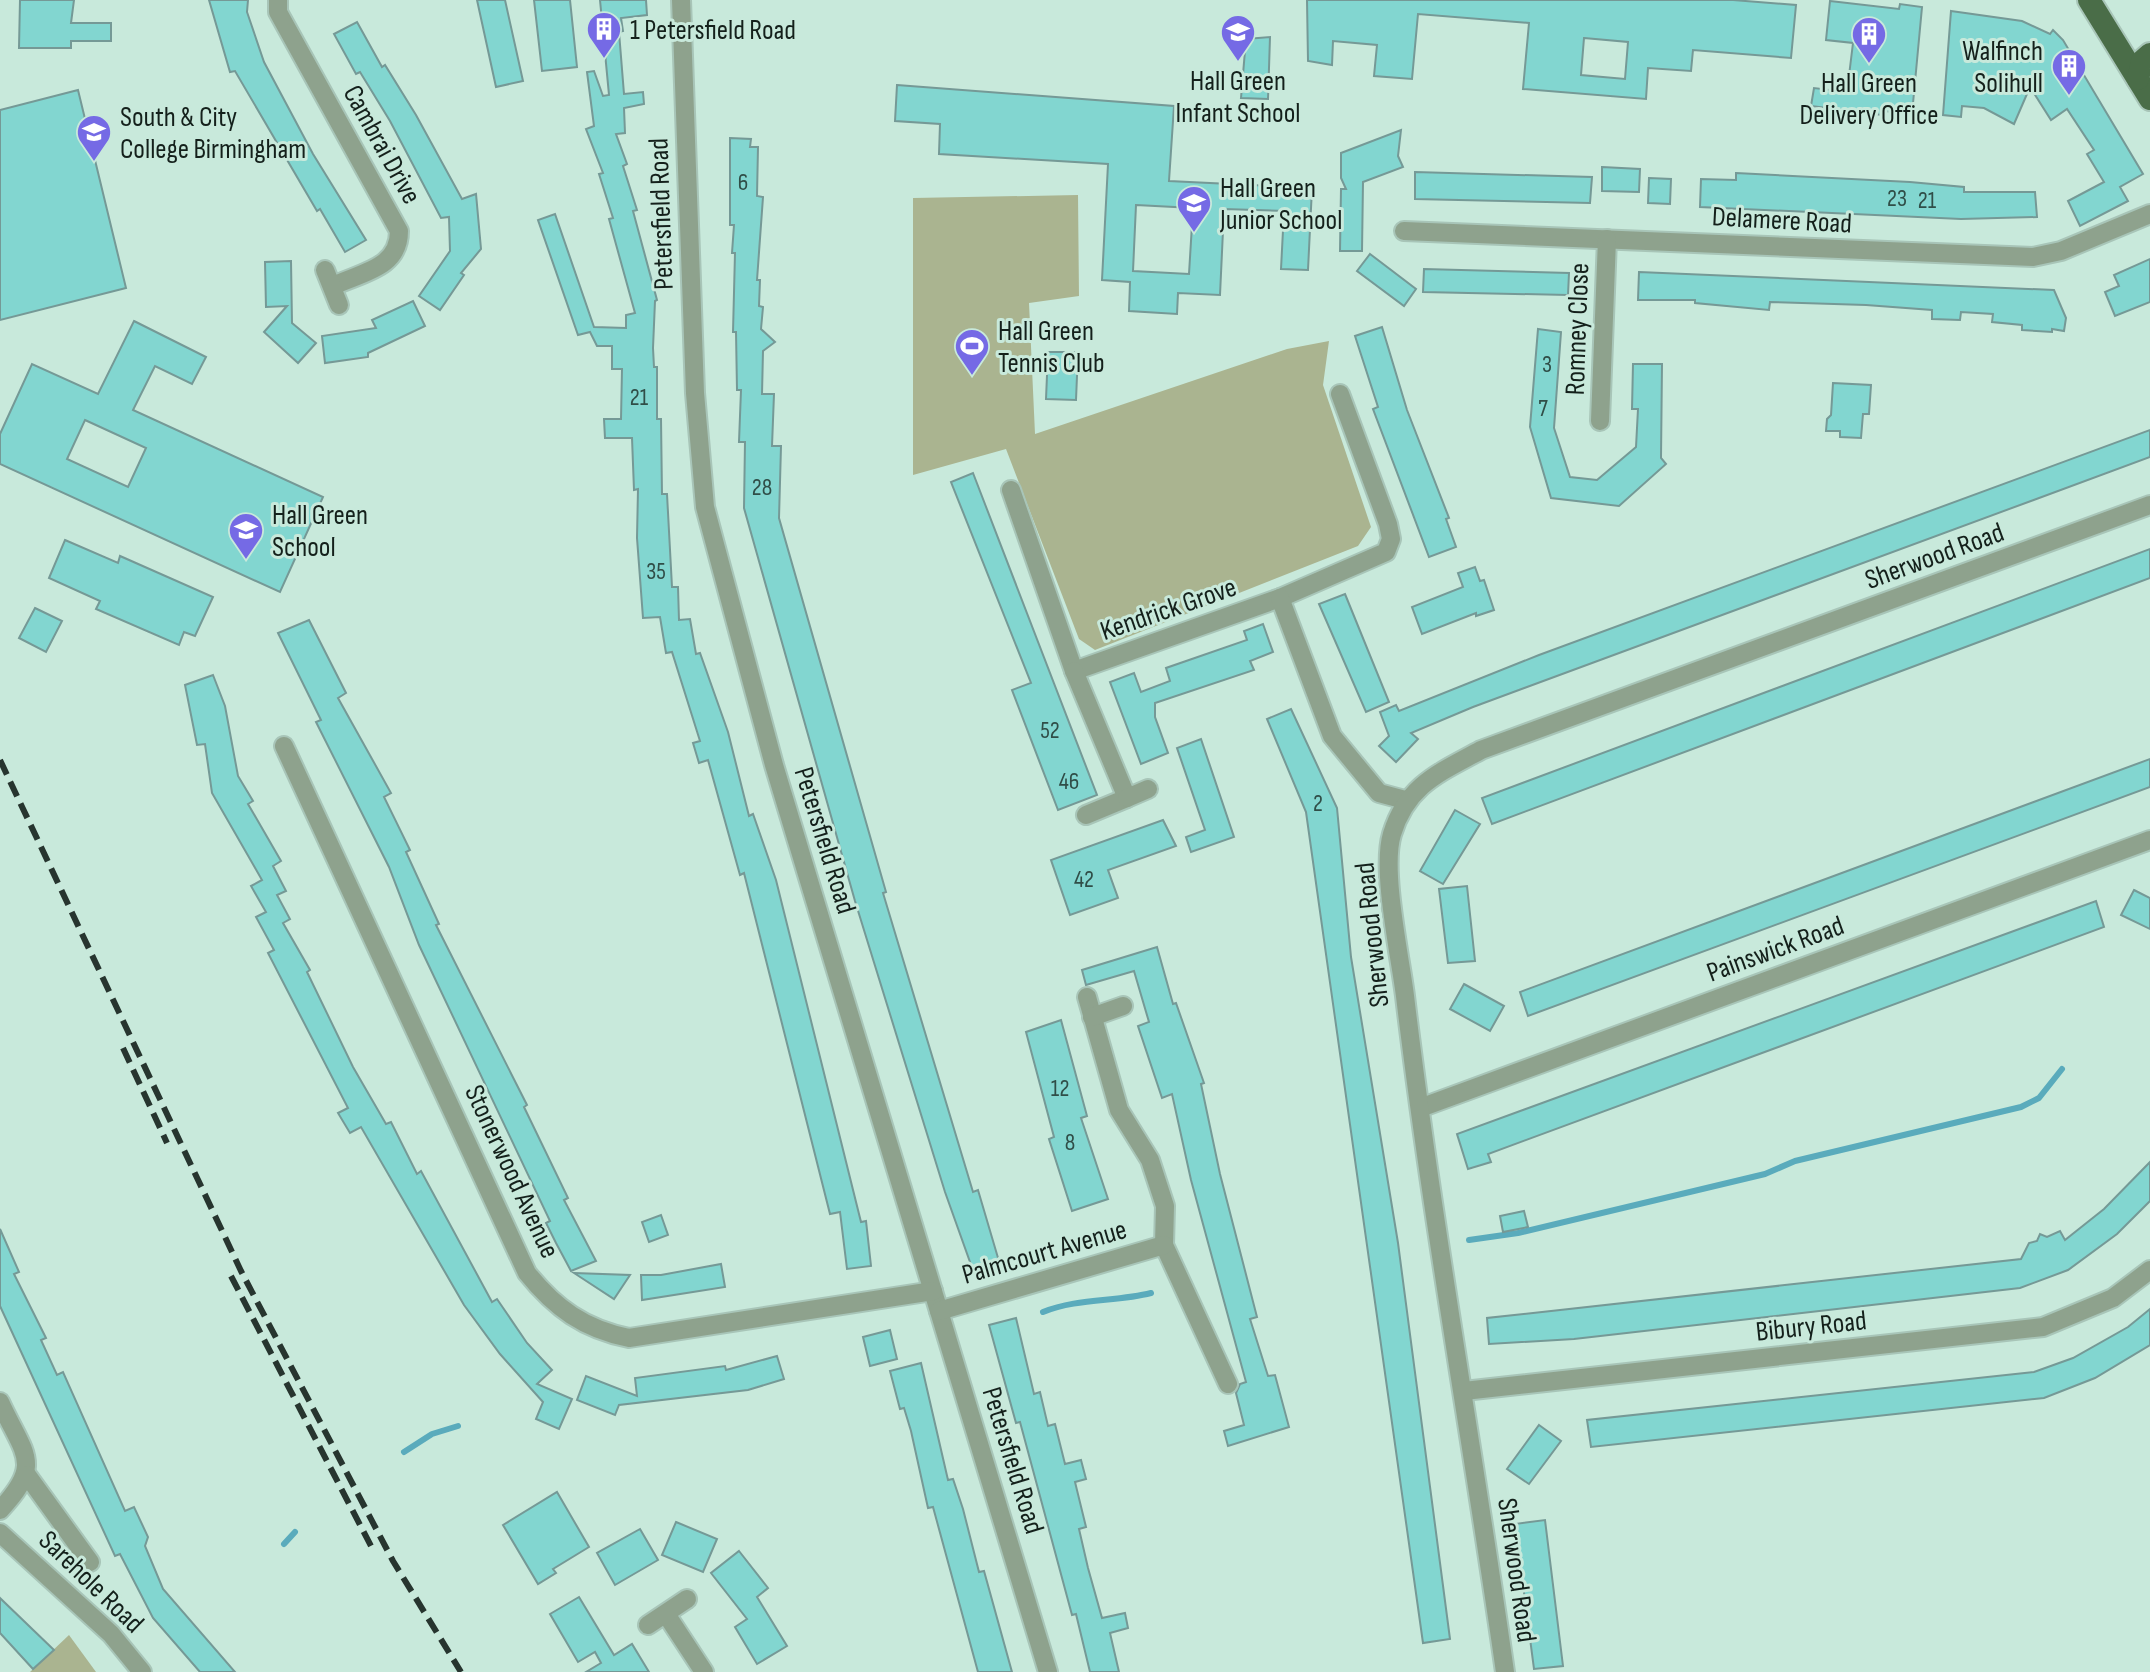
<svg xmlns="http://www.w3.org/2000/svg" width="2150" height="1672" font-family="'Sofia Sans Condensed',sans-serif">
	<style>
		.green { fill: #aab490 }
		.lines { fill: none; stroke-linecap: round; stroke-linejoin: round }
		.stream { stroke: #5aabbc; stroke-width: 6 }
		.building { fill: #82d6d0; stroke: #759996; stroke-width: 2; fill-rule: evenodd }
		.minor-casing { stroke: #a8c5b8; stroke-width: 22 }
		.primary-casing { stroke: #a8c5b8; stroke-width: 26 }
		.minor { stroke: #8ea28d; stroke-width: 18 }
		.primary { stroke: #4a6d48; stroke-width: 22 }
		.rail { stroke: #27352f; stroke-width: 6; stroke-dasharray: 16 8; stroke-linecap: butt }
		.labels { text-anchor: middle; stroke-width: 6; stroke-linejoin: round; paint-order: stroke }
		.number-label { font-size: 24px; fill: #304e48 }
		.poi-label { font-size: 28px; fill: #14201b; stroke: #c8e9db; text-anchor: start }
		.street-label { font-size: 28px; fill: #14201b; stroke: #c8e9db }
	</style>
	<rect width="100%" height="100%" fill="#c8e9db"/>
	<g class="green">
		<path d="M1078,195L1079,296L1029,303L1035,434L1287,349L1329,341L1323,385L1371,527L1358,546L1095,650L1079,639L1006,449L913,475V198Z"/>
		<path d="M69,1635L96,1672H30Z"/>
	</g>
	<g class="lines">
		<g class="stream">
			<path d="M1469,1240L1518,1233L1765,1174L1795,1161L2021,1107L2039,1098L2062,1069"/>
			<path d="M1043,1312C1077,1298 1116,1302 1151,1293"/>
			<path d="M404,1452L432,1434L458,1426"/>
			<path d="M284,1544L295,1532"/>
		</g>
	</g>
	<g class="building">
		<path d="M20,0H74L71,23H111V41H71V48H19Z"/>
		<path d="M209,0H248L247,12L264,62L313,154L366,240L345,252L320,209L317,211L235,71L230,72Z"/>
		<path d="M477,0H505L523,81L496,87Z"/>
		<path d="M534,0H570L577,67L542,71Z"/>
		<path d="M600,0H646L647,15L621,18L623,31L619,32L624,94L643,92L644,104L624,108L625,133L616,134L627,164L623,166L637,210L633,211L657,300L655,301L653,348L654,367H657V419H661L662,494H667L672,587H678L679,620L690,619L696,654L700,653L728,732L749,816L753,814L776,880L861,1222L866,1221L871,1266L847,1269L840,1212L830,1214L744,873L740,875L708,760L699,763L693,743L700,741L672,652L666,653L660,617L643,618L637,538L638,489L634,490L632,438H605L604,419H621L622,369H612V346H597L590,332L578,335L538,220L555,214L594,327L626,328V315L635,313L609,219L613,218L599,174L603,173L586,129L594,126L587,72L594,71L603,96L609,95Z"/>
		<path d="M1307,0H1733L1796,5L1791,58L1693,50L1691,71L1648,68L1646,99L1523,89L1529,23L1418,14L1412,79L1374,76L1377,45L1333,41L1332,65L1308,61ZM1584,38L1628,42L1625,79L1581,75Z"/>
		<path d="M1830,1L1899,9L1900,4L1922,7L1912,114L1883,111V115L1811,106L1814,88L1847,92L1853,43L1826,40Z"/>
		<path d="M1951,11L2022,21L2050,34L2053,30L2063,40L2143,174L2120,187L2128,201L2080,226L2068,201L2104,182L2087,154L2094,150L2067,109L2051,120L2030,87L2014,124L1984,108L1962,106L1961,117L1943,115Z"/>
		<path d="M357,22L382,67L385,65L416,115L462,199L476,194L481,249L461,273L464,275L440,310L419,296L450,251L449,217L441,218L390,121L360,72L356,74L334,34Z"/>
		<path d="M1270,37L1268,99L1241,98L1246,39Z"/>
		<path d="M897,85L1174,106L1169,181L1312,188L1308,270L1281,269L1284,211L1224,209L1220,295L1178,293L1177,314L1129,311L1130,282L1102,280L1108,164L939,154L940,124L895,121ZM1136,205L1193,208L1189,274L1133,271Z"/>
		<path d="M78,90L126,288L0,320V110Z"/>
		<path d="M1401,130L1398,156L1403,167L1363,182L1362,251H1340L1341,189H1346L1341,178V153Z"/>
		<path d="M730,138L751,139L750,147H758L757,196L763,197L757,280H760L759,306L763,307L761,329L775,342L763,351L762,394H774L772,446H781L779,518L886,892L883,893L973,1192L978,1190L1001,1268L975,1276L945,1192L855,901L744,508L745,442H739L741,390H737L736,332H733L735,253H732L734,225H730Z"/>
		<path d="M1602,167L1640,169L1639,192L1602,191Z"/>
		<path d="M1415,172L1592,177L1590,203L1415,199Z"/>
		<path d="M1736,173L1910,182L1964,187V192H2035L2037,217L1961,219L1700,207L1701,179L1736,180Z"/>
		<path d="M1649,178L1671,179L1670,204L1648,203Z"/>
		<path d="M1370,254L1416,289L1404,306L1357,271Z"/>
		<path d="M2150,259V302L2115,316L2105,292L2119,286L2114,275Z"/>
		<path d="M291,261L292,323L316,343L298,363L264,332L287,306L266,307L265,262Z"/>
		<path d="M1424,269L1569,273L1568,295L1423,292Z"/>
		<path d="M1639,272L2054,290L2066,318L2064,331L2052,329V332L2022,330V325L1992,322L1993,314L1961,312L1960,320L1932,319V310L1866,305L1770,302L1769,310L1695,303V300H1638Z"/>
		<path d="M413,301L425,326L368,353V357L325,363L322,336L376,328L372,320Z"/>
		<path d="M134,321L206,357L192,384L155,366L133,410L323,497L280,592L0,464V434L32,364L98,394ZM85,420L146,448L128,487L67,459Z"/>
		<path d="M1382,327L1407,410L1449,518L1446,519L1456,547L1429,557L1373,409L1378,407L1355,336Z"/>
		<path d="M1538,329L1561,332L1554,428L1570,477L1597,480L1636,447L1638,409H1632L1633,364H1662L1661,458L1666,464L1619,506L1551,498L1530,427Z"/>
		<path d="M1048,352H1078L1076,400L1046,399Z"/>
		<path d="M1833,383L1871,385L1869,414H1863L1861,438L1840,437V431H1826L1827,419L1831,415Z"/>
		<path d="M2150,430V457L1473,707L1411,733L1418,739L1396,762L1379,746L1389,736L1380,712L1396,705L1399,711L1539,655Z"/>
		<path d="M973,473L1097,795L1058,810L1012,690L1031,683L951,482Z"/>
		<path d="M65,540L118,563L120,556L213,597L195,636L184,632L179,645L96,609L100,601L49,578Z"/>
		<path d="M2150,549V578L1492,824L1482,798Z"/>
		<path d="M1475,567L1480,581L1484,580L1494,610L1476,616V613L1422,634L1412,607L1463,587L1458,573Z"/>
		<path d="M1345,594L1389,702L1366,712L1319,604Z"/>
		<path d="M35,608L62,621L46,652L19,638Z"/>
		<path d="M309,620L346,693L338,698L391,793L384,797L410,850L406,852L439,924L436,925L527,1105L524,1107L568,1198L564,1200L596,1261L571,1271L556,1243L546,1223L550,1221L419,945L389,867L316,722L321,720L278,633Z"/>
		<path d="M1263,624L1273,652L1250,661L1254,670L1155,703V717L1168,753L1141,764L1110,682L1134,673L1141,692L1170,681L1166,668L1247,640L1244,631Z"/>
		<path d="M213,675L225,706L238,776L253,801L248,804L281,861L273,866L286,891L277,895L290,919L283,923L310,970L307,972L353,1067L386,1124L391,1122L417,1174L421,1171L492,1302L497,1299L527,1343L552,1370L537,1384L572,1399L559,1429L536,1419L543,1402L500,1354L464,1305L361,1127L350,1133L338,1113L348,1108L268,953L274,950L256,917L266,912L251,886L262,880L212,793L205,744L197,745L185,685Z"/>
		<path d="M1291,709L1337,808L1351,957L1398,1243L1450,1639L1423,1643L1306,812L1267,719Z"/>
		<path d="M1201,739L1234,837L1191,852L1186,837L1205,830L1177,748Z"/>
		<path d="M2150,759V787L1528,1016L1520,992Z"/>
		<path d="M1455,810L1480,824L1443,884L1420,871Z"/>
		<path d="M1163,820L1176,846L1108,870L1118,898L1070,915L1051,860Z"/>
		<path d="M1467,886L1475,961L1448,963L1439,889Z"/>
		<path d="M2134,890L2150,898V929L2121,915Z"/>
		<path d="M2096,901L2104,927L1488,1154L1491,1162L1468,1169L1457,1134Z"/>
		<path d="M1157,947L1173,1004L1176,1003L1204,1083L1201,1084L1220,1174L1257,1317L1250,1319L1268,1376L1275,1375L1289,1427L1228,1446L1224,1431L1244,1425L1236,1393L1240,1384L1246,1382L1191,1180L1172,1094L1162,1098L1138,1026L1149,1022L1134,971L1086,985L1082,970Z"/>
		<path d="M1464,984L1504,1006L1490,1031L1450,1009Z"/>
		<path d="M1061,1020L1087,1116L1081,1118L1108,1199L1072,1211L1049,1139L1054,1137L1026,1032Z"/>
		<path d="M2150,1162V1201L2117,1234L2068,1270L2020,1288L1574,1339L1489,1344L1487,1318L2021,1259L2029,1243L2037,1241L2040,1234L2047,1237L2060,1231L2065,1240L2104,1209Z"/>
		<path d="M1524,1211L1528,1227L1503,1232L1500,1216Z"/>
		<path d="M661,1215L668,1235L649,1242L642,1222Z"/>
		<path d="M0,1229L19,1272L14,1274L46,1338L41,1340L57,1375L63,1372L125,1511L134,1507L148,1537L145,1546L163,1589L235,1672H200L153,1618L120,1554L115,1556L0,1306Z"/>
		<path d="M721,1264L725,1287L642,1300L641,1275H661Z"/>
		<path d="M574,1273L630,1275L614,1299Z"/>
		<path d="M2150,1309V1345L2095,1378L2044,1398L1591,1447L1587,1420L2034,1372L2073,1358L2128,1327Z"/>
		<path d="M1016,1318L1034,1394L1040,1392L1048,1426L1055,1424L1065,1464L1081,1460L1086,1479L1075,1482L1086,1527L1079,1529L1088,1568L1102,1618L1125,1613L1128,1628L1110,1633L1119,1672H1090L1076,1614L1072,1615L1020,1422L1016,1423L989,1325Z"/>
		<path d="M890,1330L897,1359L870,1366L863,1337Z"/>
		<path d="M777,1356L784,1379L748,1390L619,1405L615,1415L577,1400L586,1376L637,1396L635,1378L725,1366L726,1370Z"/>
		<path d="M921,1363L948,1480L953,1479L963,1509L979,1572L984,1571L1012,1672H978L933,1507L928,1508L911,1431L904,1408L900,1409L890,1371Z"/>
		<path d="M1539,1425L1561,1441L1529,1484L1507,1469Z"/>
		<path d="M557,1492L589,1547L553,1569L556,1573L538,1584L503,1525Z"/>
		<path d="M1545,1520L1563,1666L1534,1669L1515,1524Z"/>
		<path d="M676,1522L717,1539L703,1572L662,1555Z"/>
		<path d="M640,1529L658,1560L615,1585L597,1553Z"/>
		<path d="M739,1551L768,1588L757,1597L787,1646L757,1664L735,1627L747,1619L711,1573Z"/>
		<path d="M579,1597L614,1655L632,1644L649,1672H586L601,1663L595,1652L578,1662L550,1614Z"/>
		<path d="M0,1598L54,1650L33,1669L0,1633Z"/>
	</g>
	<g class="lines">
		<g class="minor-casing">
			<g id="minor">
				<path d="M278,0V12L399,231C399,268 363,272 333,286"/>
				<path d="M681,0L695,393L705,507L774,765L1048,1672"/>
				<path d="M1404,231L2033,257L2061,251L2150,214"/>
				<path d="M325,270L339,305"/>
				<path d="M1600,421L1607,239"/>
				<path d="M1011,490L1074,671L1280,598L1386,552L1391,539L1388,524L1340,394"/>
				<path d="M1280,598L1332,736L1379,793L1405,800"/>
				<path d="M1074,671L1127,798L1086,815"/>
				<path d="M284,746L527,1273C555,1308 584,1329 629,1338L933,1291"/>
				<path d="M1127,798L1148,789"/>
				<path d="M1087,997L1119,1110L1150,1160L1165,1206L1164,1245L1228,1384"/>
				<path d="M1092,1017L1123,1006"/>
				<path d="M1420,1108L2150,840"/>
				<path d="M939,1311L1164,1245"/>
				<path d="M1464,1391L2043,1327L2113,1298L2150,1270"/>
				<path d="M0,1402C24,1455 44,1463 0,1510"/>
				<path d="M27,1475L90,1562"/>
				<path d="M0,1533L111,1634L142,1672"/>
				<path d="M666,1614L704,1672"/>
				<path d="M648,1625L687,1599"/>
				<path d="M1505,1672C1473,1447 1432,1222 1405,996C1400,956 1381,870 1392,834C1407,785 1439,773 1481,750L2150,505"/>
			</g>
		</g>
		<g class="primary-casing">
			<g id="primary">
				<path d="M2089,0L2150,99"/>
				<path d="M2138,79L2142,61L2150,54"/>
			</g>
		</g>
		<use href="#minor" class="minor"/>
		<use href="#primary" class="primary"/>
		<g class="rail">
			<path d="M0,760L241,1271L393,1561L461,1672"/>
			<path d="M123,1048L167,1143"/>
			<path d="M231,1276L371,1546"/>
		</g>
	</g>
	<defs>
		<g id="building-pin" transform="scale(1.8)"><path d="M0 17L-7.5 6A9.5 9.5 0 1 1 7.5 6Z" fill="#756ae5" stroke="#c8e9db"/><path d="M-4-6H4V6H1V3H-1V6H-4ZM-2.5-4.3h1.7v1.8h-1.7ZM.8-4.3h1.7v1.8H.8ZM-2.5-1h1.7V.8h-1.7ZM.8-1h1.7V.8H.8Z" fill="#fff"/></g>
		<g id="school-pin" transform="scale(1.8)"><path d="M0 17L-7.5 6A9.5 9.5 0 1 1 7.5 6Z" fill="#756ae5" stroke="#c8e9db"/><path d="M0-5L7-2L0 1L-7-2ZM-4 1L0 2.5L4 1V4Q0 6-4 4Z" fill="#fff"/></g>
		<g id="university-pin" transform="scale(1.8)"><path d="M0 17L-7.5 6A9.5 9.5 0 1 1 7.5 6Z" fill="#756ae5" stroke="#c8e9db"/><path d="M0-5L7-2L0 1L-7-2ZM-4 1L0 2.5L4 1V4Q0 6-4 4Z" fill="#fff"/></g>
		<g id="stadium-pin" transform="scale(1.8)"><path d="M0 17L-7.5 6A9.5 9.5 0 1 1 7.5 6Z" fill="#756ae5" stroke="#c8e9db"/><path d="M0-5a6.5 5 0 1 0 0 10a6.5 5 0 1 0 0-10ZM-3.5-1.8h7v3.6h-7Z" fill="#fff"/></g>
	</defs>
	<g fill-rule="evenodd">
		<use href="#building-pin" x="604" y="29"/>
		<use href="#school-pin" x="1238" y="32"/>
		<use href="#building-pin" x="1869" y="34"/>
		<use href="#building-pin" x="2069" y="66"/>
		<use href="#university-pin" x="94" y="132"/>
		<use href="#school-pin" x="1194" y="203"/>
		<use href="#stadium-pin" x="972" y="346"/>
		<use href="#school-pin" x="246" y="530"/>
	</g>
	<g class="labels">
		<g class="number-label">
			<text x="743" y="190">6</text>
			<text x="1897" y="206">23</text>
			<text x="1927" y="208">21</text>
			<text x="1547" y="372">3</text>
			<text x="639" y="405">21</text>
			<text x="1543" y="416">7</text>
			<text x="762" y="495">28</text>
			<text x="656" y="579">35</text>
			<text x="1050" y="738">52</text>
			<text x="1069" y="789">46</text>
			<text x="1318" y="811">2</text>
			<text x="1084" y="887">42</text>
			<text x="1060" y="1096">12</text>
			<text x="1070" y="1150">8</text>
		</g>
		<g class="poi-label">
			<text x="630" y="39">1 Petersfield Road</text>
			<text x="2043" y="60" text-anchor="end">Walfinch<tspan x="2043" dy="32">Solihull</tspan></text>
			<text x="1238" y="90" text-anchor="middle">Hall Green<tspan x="1238" dy="32">Infant School</tspan></text>
			<text x="1869" y="92" text-anchor="middle">Hall Green<tspan x="1869" dy="32">Delivery Office</tspan></text>
			<text x="120" y="126">South &amp; City<tspan x="120" dy="32">College Birmingham</tspan></text>
			<text x="1220" y="197">Hall Green<tspan x="1220" dy="32">Junior School</tspan></text>
			<text x="998" y="340">Hall Green<tspan x="998" dy="32">Tennis Club</tspan></text>
			<text x="272" y="524">Hall Green<tspan x="272" dy="32">School</tspan></text>
		</g>
		<g class="street-label">
			<text transform="translate(383 144) rotate(61)" y="10">Cambrai Drive</text>
			<text transform="translate(660 214) rotate(-92)" y="10">Petersfield Road</text>
			<text transform="translate(1782 219) rotate(3)" y="10">Delamere Road</text>
			<text transform="translate(1576 329) rotate(-88)" y="10">Romney Close</text>
			<text transform="translate(1934 555) rotate(-20)" y="10">Sherwood Road</text>
			<text transform="translate(1168 608) rotate(-19)" y="10">Kendrick Grove</text>
			<text transform="translate(826 840) rotate(73)" y="10">Petersfield Road</text>
			<text transform="translate(1371 935) rotate(-96)" y="10">Sherwood Road</text>
			<text transform="translate(1775 948) rotate(-20)" y="10">Painswick Road</text>
			<text transform="translate(513 1171) rotate(65)" y="10">Stonerwood Avenue</text>
			<text transform="translate(1044 1251) rotate(-16)" y="10">Palmcourt Avenue</text>
			<text transform="translate(1811 1325) rotate(-6)" y="10">Bibury Road</text>
			<text transform="translate(1014 1460) rotate(73)" y="10">Petersfield Road</text>
			<text transform="translate(1518 1570) rotate(82)" y="10">Sherwood Road</text>
			<text transform="translate(92 1581) rotate(44)" y="10">Sarehole Road</text>
		</g>
	</g>
</svg>
